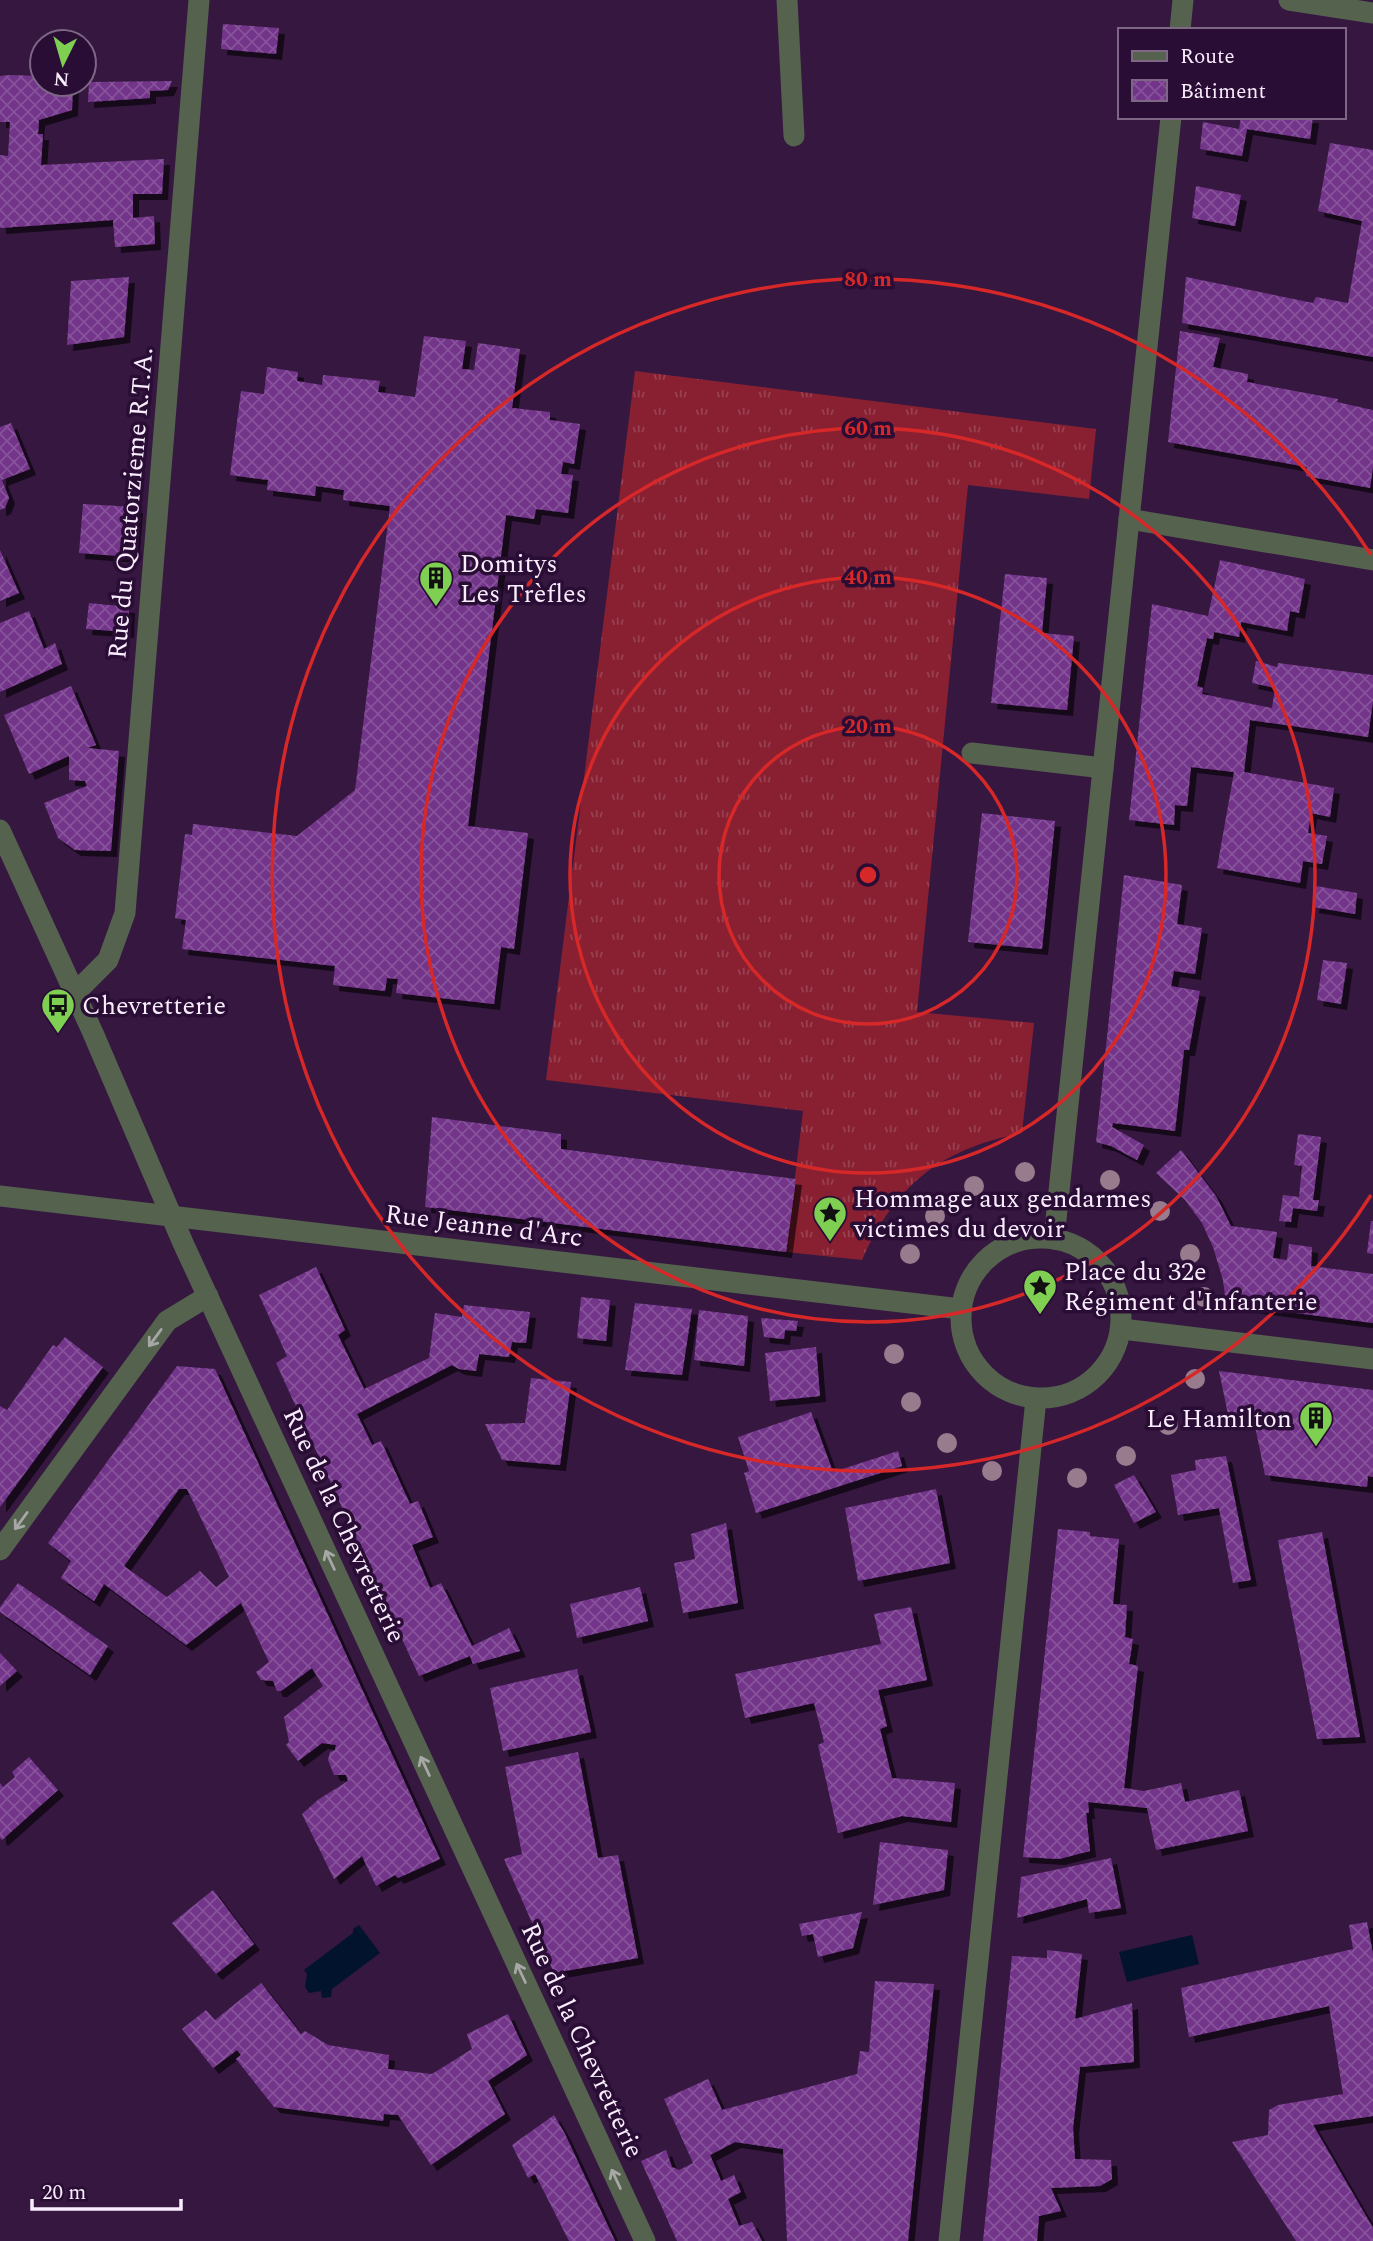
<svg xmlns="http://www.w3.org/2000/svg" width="1373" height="2241" font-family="Spectral,serif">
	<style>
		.grass { fill: url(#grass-tufts) }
		.water { fill: #02132d }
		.building { fill: url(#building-cross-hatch); fill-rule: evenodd; filter: url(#shadow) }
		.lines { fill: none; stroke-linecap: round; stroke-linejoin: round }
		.lane { stroke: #54624e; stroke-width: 21 }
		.street { stroke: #54624e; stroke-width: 21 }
		.tree { fill: #997b8e }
		.oneway { stroke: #a6a8a6 }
		.ring { fill: none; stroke: #d62828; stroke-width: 3.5 }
		.labels { text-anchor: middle; stroke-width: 7; stroke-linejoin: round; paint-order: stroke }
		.street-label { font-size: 26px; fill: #f9edfd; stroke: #2a0d35 }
		.poi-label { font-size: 26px; fill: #f9edfd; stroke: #2a0d35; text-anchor: start }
		.centre { fill: #d62828; stroke: #2a0d35; stroke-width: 3.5 }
		.ring-label { font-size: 21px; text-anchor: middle; font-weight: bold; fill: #d62828; stroke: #2a0d35; stroke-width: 7; stroke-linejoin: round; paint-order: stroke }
	</style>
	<defs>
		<pattern id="grass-tufts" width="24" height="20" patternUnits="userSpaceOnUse" patternTransform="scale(1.75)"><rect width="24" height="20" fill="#882032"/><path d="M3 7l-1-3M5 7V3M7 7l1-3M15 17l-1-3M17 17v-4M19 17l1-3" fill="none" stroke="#9a4151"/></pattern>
		<pattern id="building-cross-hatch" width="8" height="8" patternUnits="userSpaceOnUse" patternTransform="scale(1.75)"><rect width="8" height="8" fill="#723489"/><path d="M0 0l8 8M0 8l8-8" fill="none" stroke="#87529b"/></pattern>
		<filter id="shadow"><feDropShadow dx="6" dy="6" stdDeviation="0" flood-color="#0009"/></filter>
	</defs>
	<rect width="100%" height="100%" fill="#351740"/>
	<path class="grass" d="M635,371L1096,429L1089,499L968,485L917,1012L1034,1023L1022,1133C940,1150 897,1183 862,1260L786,1252L803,1111L546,1080Z"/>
	<g class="water">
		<path d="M359,1925L380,1953L332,1989L331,1997L322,1998L321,1991L309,1993L305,1987L307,1974L304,1970L353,1933V1929Z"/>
		<path d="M1192,1935L1199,1964L1127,1982L1119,1952Z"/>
	</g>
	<g class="building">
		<path d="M223,24L279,28L276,54L221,49Z"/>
		<path d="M10,75L42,76V84H73L72,110L39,120L38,134H43L41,165L164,159L162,194H133V218L154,216L155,244L115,247L113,220L0,228V155L8,156L10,122H0V76Z"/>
		<path d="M172,81L168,90L150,91V98L88,102L89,82Z"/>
		<path d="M1241,117H1313L1310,139L1247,129L1242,156L1200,149L1203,122L1239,129Z"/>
		<path d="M1330,143L1373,150V357L1182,323L1186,277L1313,303L1316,297L1348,303L1362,221L1318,211Z"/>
		<path d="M1196,186L1241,195L1235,226L1192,218Z"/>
		<path d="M129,277L124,337L67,345L71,281Z"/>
		<path d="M1180,331L1220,338L1213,367L1248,374L1247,382L1338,399L1337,402L1373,410V467L1370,488L1306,476L1307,467L1168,442Z"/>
		<path d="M424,336L466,341L462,369L474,370L478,343L520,349L512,408L550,412V420L580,424L574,464L563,462L561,474L573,475L568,513L536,509L534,519L506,515L468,826L528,833L514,949L501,947L494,1004L396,993L398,979L387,978L385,991L333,985L335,966L182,949L186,920L175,918L185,834L192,835L193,824L297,836L355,790L390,506L343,500L344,490L316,486L315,496L267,490L268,480L230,475L241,391L264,394L267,367L298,372L297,381L322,385L323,375L380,381L378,392L415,397Z"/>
		<path d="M11,423L30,469L2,480L9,498L5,508L0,510V427Z"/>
		<path d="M83,504L137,507L133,557L79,553Z"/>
		<path d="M0,550L19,593L0,601Z"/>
		<path d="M1220,560L1305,579L1299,613L1290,611L1287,631L1241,622L1239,637L1214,632L1213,639L1207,638L1197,686L1203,688L1202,694L1272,708L1275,688L1252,683L1256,661L1277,667L1278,663L1373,675V701L1368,737L1250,720L1244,772L1334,788L1330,817L1311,813L1308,833L1327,836L1322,864L1303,861L1300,883L1217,868L1234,772L1191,767L1187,806L1175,805L1174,825L1129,820L1152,604L1208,616Z"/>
		<path d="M1005,574L1047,578L1042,633L1074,636L1067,710L991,703Z"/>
		<path d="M89,603L129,607L128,632L86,629Z"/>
		<path d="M29,611L44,649L55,643L62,664L0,692V623Z"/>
		<path d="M71,686L96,745L87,748L119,751L111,851L75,850L58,838L44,803L87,786L85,781L69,780V756L29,774L4,715Z"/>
		<path d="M982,813L1055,821L1042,949L968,942Z"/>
		<path d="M1124,875L1182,885L1177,924L1202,928L1195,974L1174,971L1171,986L1200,991L1189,1050H1184L1175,1131L1113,1123L1112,1127L1144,1145L1137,1160L1111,1146L1096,1142Z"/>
		<path d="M1316,886L1357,893L1355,914L1313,907Z"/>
		<path d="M1323,960L1347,963L1341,1004L1317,1000Z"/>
		<path d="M432,1117L561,1134V1149L796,1179L786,1252L425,1207Z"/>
		<path d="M1298,1134L1321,1137L1313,1200H1319L1317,1211L1293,1208L1291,1222L1279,1221L1283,1195L1299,1197L1302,1166L1294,1165Z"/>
		<path d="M1181,1150L1216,1196L1231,1226L1277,1232L1273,1258L1287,1260L1289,1244L1312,1247L1311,1266L1373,1274V1323L1226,1304L1223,1280L1213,1247L1202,1223L1185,1200L1156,1173Z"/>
		<path d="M1371,1221H1373V1254L1367,1253Z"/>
		<path d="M316,1267L345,1330L338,1335L364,1389L429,1358L435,1313L462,1317L464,1305L530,1312L526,1343L512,1342L509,1357L479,1354L476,1371L459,1369L452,1365L357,1414L372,1445L381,1441L410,1504L418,1501L433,1537L412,1545L430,1588L441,1583L472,1646L509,1628L520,1651L473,1664L470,1656L419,1676L276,1363L287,1356L259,1295Z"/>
		<path d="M581,1297L610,1300L606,1341L577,1338Z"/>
		<path d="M635,1303L692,1309L682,1375L625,1370Z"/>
		<path d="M699,1310L748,1316L744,1366L694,1360Z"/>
		<path d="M761,1318L798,1321L796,1331L785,1330L784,1339L764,1337Z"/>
		<path d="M65,1337L103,1367L0,1507V1406L7,1410L53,1345L57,1347Z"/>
		<path d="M816,1347L820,1396L770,1401L765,1353Z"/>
		<path d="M177,1366L215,1369L440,1859L398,1878L395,1875L376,1886L362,1856L334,1879L302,1814L319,1799L348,1781L346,1775H334L328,1760L330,1752L335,1750L336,1745L322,1743L298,1761L286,1745L289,1742L284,1717L323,1686L312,1668L281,1691H277L273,1681L261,1680L256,1672L269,1662L241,1603L186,1645L104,1584L94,1601L61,1578L71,1561L48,1543ZM179,1489H187L229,1577L216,1587L200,1571L167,1597L124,1566Z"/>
		<path d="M1219,1371L1373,1390V1477L1368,1476L1367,1487L1265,1475L1254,1421L1230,1424Z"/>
		<path d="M531,1378L571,1382L560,1465L502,1460L485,1424L525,1423Z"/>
		<path d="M811,1412L833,1472L898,1451L902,1466L756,1513L744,1473L749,1471L738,1437Z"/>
		<path d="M1226,1456L1251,1580L1233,1583L1219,1508L1178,1515L1171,1475L1196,1470L1195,1460Z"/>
		<path d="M1134,1475L1156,1512L1134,1523L1114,1485Z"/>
		<path d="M936,1489L950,1563L858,1581L845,1508Z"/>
		<path d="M726,1523L738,1603L683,1613L674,1563L695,1559L691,1534Z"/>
		<path d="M1058,1529L1090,1532V1536L1119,1539L1113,1604L1127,1605L1125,1637L1133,1639L1129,1664L1138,1666L1124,1788L1144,1791L1181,1783L1185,1802L1239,1790L1248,1831L1156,1850L1147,1808L1088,1802L1089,1813H1086L1090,1851L1059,1859L1023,1857Z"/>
		<path d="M1322,1532L1360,1737L1317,1739L1284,1573L1278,1540Z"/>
		<path d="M18,1583L108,1646L90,1675L0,1612V1607Z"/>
		<path d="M640,1587L648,1621L577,1638L570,1604Z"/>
		<path d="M911,1607L927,1680L878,1690L887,1726L880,1729L892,1778L955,1783L951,1822L902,1816L838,1833L818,1745L824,1742L814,1703L745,1718L735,1674L881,1644L874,1614Z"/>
		<path d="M0,1653L17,1671L0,1686Z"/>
		<path d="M577,1669L591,1732L503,1751L490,1688Z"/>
		<path d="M578,1752L598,1858L618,1855L638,1958L554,1973L504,1859L522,1854L505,1767Z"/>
		<path d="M29,1757L58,1790L2,1840L0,1838V1783L3,1787L15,1777L12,1772Z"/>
		<path d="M880,1842L948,1850L944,1890L873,1905Z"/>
		<path d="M1111,1858L1121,1908L1089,1913L1087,1899L1017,1918L1021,1877Z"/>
		<path d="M213,1890L254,1944L216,1974L172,1923Z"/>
		<path d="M862,1912L853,1948L818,1957L813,1934L802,1936L799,1924Z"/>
		<path d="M1367,1922L1373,1954V2116L1313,2125L1373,2228V2241H1296L1232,2142L1268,2135L1269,2110L1278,2105L1343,2094L1329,2006L1189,2037L1181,1988L1353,1949L1349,1925Z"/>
		<path d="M1047,1950L1082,1954L1075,2019L1132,2003L1134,2062L1080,2067L1073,2128L1075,2159L1111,2160L1112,2179L1100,2186L1051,2188L1061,2211L1039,2216L1037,2241H983L1012,1956L1047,1958Z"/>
		<path d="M875,1981L934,1984L908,2241H787L783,2149L735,2142L710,2155L721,2181L734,2175L741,2192L728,2199L739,2226L752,2222L762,2241H677L641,2161L666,2150L672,2167L679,2170L693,2163L664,2099L708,2079L722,2110L857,2074L860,2051L869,2052Z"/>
		<path d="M261,1983L301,2034L305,2031L328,2045L389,2055L388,2069L432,2074L472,2049L467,2034L508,2014L527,2055L488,2081L505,2114L431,2165L398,2115L384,2114L383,2121L274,2107L236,2059L241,2055L237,2050L213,2068L182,2029L206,2010L215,2020Z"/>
		<path d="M554,2115L565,2134L615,2241H569L535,2174L528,2178L512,2145Z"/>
	</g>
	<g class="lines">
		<g class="lane">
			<path d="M787,0L794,136"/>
			<path d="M1129,519L1373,560"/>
			<path d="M972,753L1103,768"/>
		</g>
		<g class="street">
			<path d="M1289,0L1373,13"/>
			<path d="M1180,30L1183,0"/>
			<path d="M0,830L93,1033L183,1243L645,2241"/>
			<path d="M74,994L108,960L125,913L199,0"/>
			<path d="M0,1196L961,1309"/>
			<circle cx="1041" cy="1318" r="80"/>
			<path d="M1054,1239L1171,117"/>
			<path d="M1122,1329L1373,1359"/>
			<path d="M0,1550L167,1321L208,1296"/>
			<path d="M949,2241L1036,1399"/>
		</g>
	</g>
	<g class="tree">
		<circle cx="1025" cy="1172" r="10"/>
		<circle cx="1110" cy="1180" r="10"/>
		<circle cx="974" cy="1186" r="10"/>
		<circle cx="1160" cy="1211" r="10"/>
		<circle cx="935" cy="1216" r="10"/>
		<circle cx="910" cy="1254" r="10"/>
		<circle cx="1190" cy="1254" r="10"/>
		<circle cx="1204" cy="1297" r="10"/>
		<circle cx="894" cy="1354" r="10"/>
		<circle cx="1195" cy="1379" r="10"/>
		<circle cx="911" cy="1402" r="10"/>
		<circle cx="1168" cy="1425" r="10"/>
		<circle cx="947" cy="1443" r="10"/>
		<circle cx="1126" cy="1456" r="10"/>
		<circle cx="992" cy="1471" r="10"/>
		<circle cx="1077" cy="1478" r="10"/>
	</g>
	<defs><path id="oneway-shaft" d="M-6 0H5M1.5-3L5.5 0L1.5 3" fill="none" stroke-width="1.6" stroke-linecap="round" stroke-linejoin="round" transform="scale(1.75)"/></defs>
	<g class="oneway">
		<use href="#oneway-shaft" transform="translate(155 1338) rotate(126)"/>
		<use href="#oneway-shaft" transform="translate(21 1521) rotate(126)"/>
		<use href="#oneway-shaft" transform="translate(330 1560) rotate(-115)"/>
		<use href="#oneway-shaft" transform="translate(425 1766) rotate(-115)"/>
		<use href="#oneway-shaft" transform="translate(521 1973) rotate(-115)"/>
		<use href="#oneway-shaft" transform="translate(616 2179) rotate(-115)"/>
	</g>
	<g class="ring">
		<circle cx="868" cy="875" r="149"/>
		<circle cx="868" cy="875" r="298"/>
		<circle cx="868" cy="875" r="447"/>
		<path d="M1371 1195A596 596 0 1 1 1371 555"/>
	</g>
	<defs>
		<g id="building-pin" transform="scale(1.75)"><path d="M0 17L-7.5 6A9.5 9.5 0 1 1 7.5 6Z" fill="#7fd052" stroke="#2a0d35"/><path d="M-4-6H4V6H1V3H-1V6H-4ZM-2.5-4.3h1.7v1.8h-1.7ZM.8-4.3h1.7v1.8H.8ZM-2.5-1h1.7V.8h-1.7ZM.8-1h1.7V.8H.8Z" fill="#111"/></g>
		<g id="bus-pin" transform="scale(1.75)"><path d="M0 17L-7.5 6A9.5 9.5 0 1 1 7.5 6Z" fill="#7fd052" stroke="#2a0d35"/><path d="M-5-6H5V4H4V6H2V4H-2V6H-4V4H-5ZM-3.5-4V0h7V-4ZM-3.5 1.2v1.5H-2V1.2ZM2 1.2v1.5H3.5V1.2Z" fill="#111"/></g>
		<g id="sight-pin" transform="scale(1.75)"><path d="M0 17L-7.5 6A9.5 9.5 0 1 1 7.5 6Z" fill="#7fd052" stroke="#2a0d35"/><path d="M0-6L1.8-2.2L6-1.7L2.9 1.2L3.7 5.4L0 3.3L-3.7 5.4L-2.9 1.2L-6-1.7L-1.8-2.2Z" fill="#111"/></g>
	</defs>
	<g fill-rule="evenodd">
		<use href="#building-pin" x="436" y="578"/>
		<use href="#bus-pin" x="58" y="1005"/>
		<use href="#sight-pin" x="830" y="1213"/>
		<use href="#sight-pin" x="1040" y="1286"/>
		<use href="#building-pin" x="1316" y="1418"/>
	</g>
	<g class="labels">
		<g class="street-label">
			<text transform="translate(130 503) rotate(-85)" y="9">Rue du Quatorzieme R.T.A.</text>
			<text transform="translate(484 1225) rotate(7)" y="9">Rue Jeanne d'Arc</text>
			<text transform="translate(345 1525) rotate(65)" y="9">Rue de la Chevretterie</text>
			<text transform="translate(583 2040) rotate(65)" y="9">Rue de la Chevretterie</text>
		</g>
		<g class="poi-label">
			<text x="460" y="572">Domitys<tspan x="460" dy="30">Les Trèfles</tspan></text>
			<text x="82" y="1014">Chevretterie</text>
			<text x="854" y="1207">Hommage aux gendarmes<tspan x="854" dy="30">victimes du devoir</tspan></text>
			<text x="1064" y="1280">Place du 32e<tspan x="1064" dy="30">Régiment d'Infanterie</tspan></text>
			<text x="1292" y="1427" text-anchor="end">Le Hamilton</text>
		</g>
	</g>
	<circle cx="868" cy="875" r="10" class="centre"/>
	<g class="ring-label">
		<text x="868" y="286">80 m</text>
		<text x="868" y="435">60 m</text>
		<text x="868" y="584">40 m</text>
		<text x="868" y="733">20 m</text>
	</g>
	<rect x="1118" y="28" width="228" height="91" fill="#2a0d35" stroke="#7d6785" stroke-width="2"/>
	<rect x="1132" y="51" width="35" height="10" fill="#54624e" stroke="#7d6785" stroke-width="2"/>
	<text x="1180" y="63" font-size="21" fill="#f9edfd">Route</text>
	<rect x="1132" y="80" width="35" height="21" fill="url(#building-cross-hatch)" stroke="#7d6785" stroke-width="2"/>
	<text x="1180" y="98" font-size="21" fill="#f9edfd">Bâtiment</text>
	<g transform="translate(63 63) rotate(185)"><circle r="33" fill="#2a0d35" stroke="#7d6785" stroke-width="2"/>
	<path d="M0-5L12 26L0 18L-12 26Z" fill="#7fd052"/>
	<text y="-10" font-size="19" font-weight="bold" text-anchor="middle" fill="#f9edfd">N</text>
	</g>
	<path d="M32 2199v10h149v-10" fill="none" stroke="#f9edfd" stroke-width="3.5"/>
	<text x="42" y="2199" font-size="21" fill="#f9edfd" stroke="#2a0d35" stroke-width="5" paint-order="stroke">20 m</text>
</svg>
